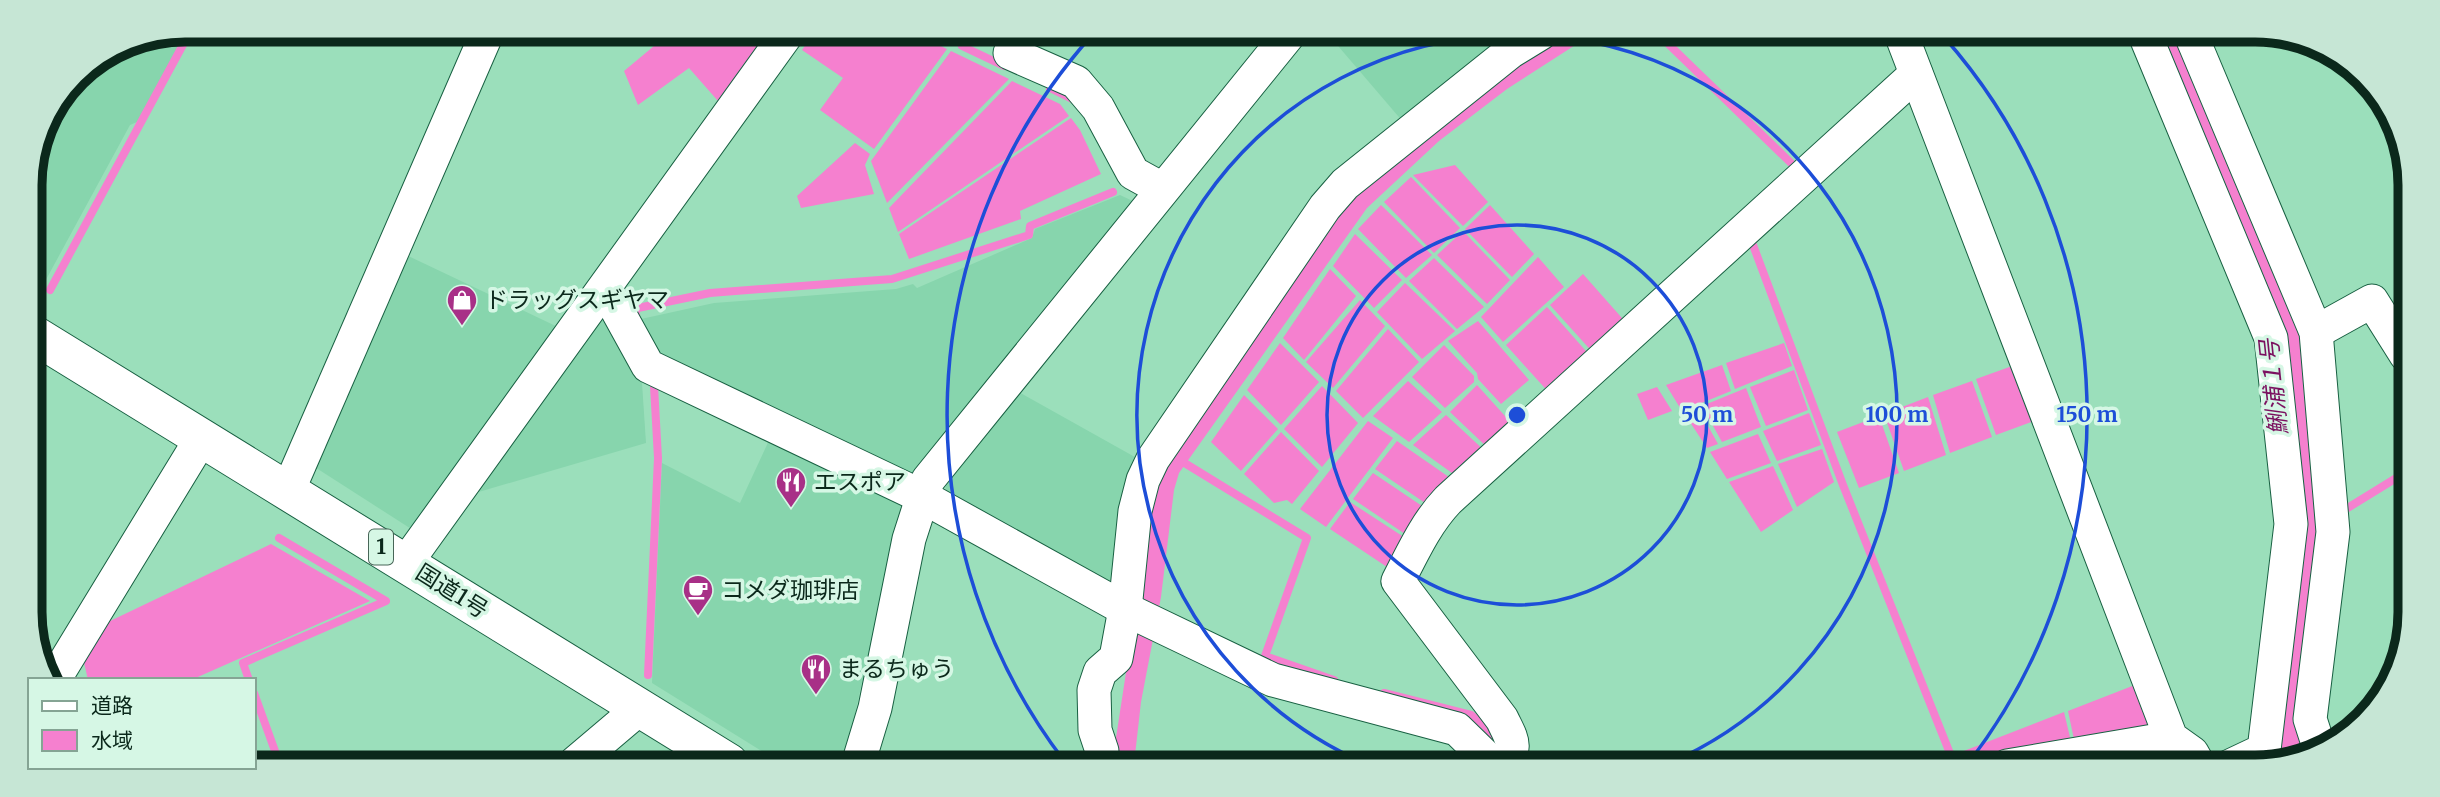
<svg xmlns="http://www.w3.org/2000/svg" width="2440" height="797" font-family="Merriweather,'Noto Sans JP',serif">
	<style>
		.built { fill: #87d5ad }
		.water { fill: #f580cf }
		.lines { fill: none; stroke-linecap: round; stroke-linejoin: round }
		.stream { stroke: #f580cf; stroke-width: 8 }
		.minor-casing { stroke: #186042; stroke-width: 35 }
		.highway-casing { stroke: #186042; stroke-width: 40 }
		.minor { stroke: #fff; stroke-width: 33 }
		.highway { stroke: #fff; stroke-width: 38 }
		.ring { fill: none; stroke: #1d4ed8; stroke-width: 3.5 }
		.labels { text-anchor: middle; stroke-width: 7; stroke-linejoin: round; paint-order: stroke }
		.shield { fill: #d6f7e5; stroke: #486658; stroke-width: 2 }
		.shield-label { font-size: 21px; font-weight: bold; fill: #0b281b }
		.poi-label { font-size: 23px; fill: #0b281b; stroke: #d6f7e5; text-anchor: start }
		.street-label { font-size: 23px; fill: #0b281b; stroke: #d6f7e5 }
		.water-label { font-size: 24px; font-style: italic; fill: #7b1160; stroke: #d6f7e5 }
		.rim { fill: none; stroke: #0b281b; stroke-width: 9 }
		.centre { fill: #1d4ed8; stroke: #d6f7e5; stroke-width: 3.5 }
		.ring-label { font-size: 21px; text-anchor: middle; font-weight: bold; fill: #1d4ed8; stroke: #d6f7e5; stroke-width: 7; stroke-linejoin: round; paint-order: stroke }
	</style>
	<rect width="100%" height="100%" fill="#9bdfbb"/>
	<g class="built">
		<path d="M1327,33H1504L1507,37L1404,123Z"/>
		<path d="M154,36L180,47L137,122L130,125L42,287L31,280L30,175L42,125L75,75L126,41Z"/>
		<path d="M1120,195L1139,204L922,470L905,477L664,366L641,319L714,303L896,289L913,284L917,288L1032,238L1035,229Z"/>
		<path d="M402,253L562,329L416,532L310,464Z"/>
		<path d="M608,309L641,368L646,443L465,496Z"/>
		<path d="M1015,390L1142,461L1121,597L945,494L947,473Z"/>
		<path d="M772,434L898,496L901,506L844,764L781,763L652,683L662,463L740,503Z"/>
	</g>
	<g class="water">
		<path d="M672,31H769L718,101L689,68L638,105L624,71Z"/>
		<path d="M815,31L913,32L947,49L874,149L820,110L843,78L802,50Z"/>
		<path d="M1559,33H1594L1507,89L1439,141L1367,208L1179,473L1174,490L1161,597L1141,702L1134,764H1112L1155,483L1335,214L1521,57Z"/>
		<path d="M2157,35H2179L2304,337L2318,518L2297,723L2301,754L2280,761L2278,749L2283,344Z"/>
		<path d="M951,51L1009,79L887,203L871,161Z"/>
		<path d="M1012,81L1060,104L1069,116L898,232L889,208Z"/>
		<path d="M1071,118L1080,130L1101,174L1020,211L1021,219L909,259L899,234Z"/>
		<path d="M855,143L870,154L865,165L874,194L801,208L797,196Z"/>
		<path d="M1455,165L1488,202L1463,226L1413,175Z"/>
		<path d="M1411,177L1460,228L1434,253L1384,202Z"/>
		<path d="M1381,205L1432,255L1406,278L1358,229Z"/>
		<path d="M1490,205L1534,254L1512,277L1465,229Z"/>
		<path d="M1463,231L1510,280L1487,304L1437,255Z"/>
		<path d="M1355,234L1402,280L1374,308L1333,266Z"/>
		<path d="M1538,257L1564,287L1503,342L1481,317Z"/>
		<path d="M1434,258L1484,307L1457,329L1409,281Z"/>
		<path d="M1330,269L1356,296L1304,360L1283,338Z"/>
		<path d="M1583,274L1629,326L1596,356L1550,305Z"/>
		<path d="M1405,283L1455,331L1422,359L1377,312Z"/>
		<path d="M1360,300L1385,326L1333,388L1306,362Z"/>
		<path d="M1547,307L1593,359L1552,396L1506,345Z"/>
		<path d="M1478,321L1529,380L1501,404L1478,379L1477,373L1448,341Z"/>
		<path d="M1388,329L1419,362L1363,418L1336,391Z"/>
		<path d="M1280,343L1319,382L1281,425L1247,390Z"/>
		<path d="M1784,343L1792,366L1735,389L1726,363Z"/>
		<path d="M1444,345L1474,376V382L1445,408L1412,377Z"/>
		<path d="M1722,365L1731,391L1682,411L1666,385Z"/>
		<path d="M2015,365L2037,420L1996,435L1976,379Z"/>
		<path d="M1794,370L1808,410L1766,426L1750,387Z"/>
		<path d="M1408,381L1442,412L1409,442L1373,416Z"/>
		<path d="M1972,381L1992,437L1950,453L1933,395Z"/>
		<path d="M1477,385L1514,426L1489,449L1450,412Z"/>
		<path d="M1322,386L1358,423L1322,467L1284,429Z"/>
		<path d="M1657,387L1672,411L1648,420L1637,394Z"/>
		<path d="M1746,388L1761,427L1722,442L1702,406Z"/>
		<path d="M1244,395L1278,429L1241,471L1211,442Z"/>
		<path d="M1928,397L1946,455L1904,471L1884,414Z"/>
		<path d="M1698,408L1718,444L1707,448L1684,413Z"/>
		<path d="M1809,413L1821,445L1777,461L1763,431Z"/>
		<path d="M1446,415L1486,452L1459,478L1413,445Z"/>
		<path d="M1879,416L1899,473L1859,488L1837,432Z"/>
		<path d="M1368,421L1393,438L1326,527L1300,509Z"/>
		<path d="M1281,432L1319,471L1292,504L1287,500L1274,503L1244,474Z"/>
		<path d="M1758,434L1771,463L1727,479L1710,452Z"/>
		<path d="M1397,441L1456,482L1431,507L1375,469Z"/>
		<path d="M1822,449L1834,482L1797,507L1778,464Z"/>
		<path d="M1773,466L1793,510L1761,532L1729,482Z"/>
		<path d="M1373,473L1428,510L1411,538L1353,499Z"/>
		<path d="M1350,502L1410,541L1393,571L1330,529Z"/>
		<path d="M271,544L370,601L191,680H88L83,658L108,622Z"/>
		<path d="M2140,683L2157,728L2076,749L2068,711Z"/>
		<path d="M2064,712L2073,750L1976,766H1961L1956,754Z"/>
	</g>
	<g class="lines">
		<g class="stream">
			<path d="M1658,34L1793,165"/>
			<path d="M962,46L1004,66"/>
			<path d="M999,49L1004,32"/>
			<path d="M1050,88L1076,101"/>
			<path d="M1750,237L1843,485L1955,766"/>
			<path d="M50,290L191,30"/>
			<path d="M636,314L633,309L710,293L892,279L1029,235L1030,226L1113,192"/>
			<path d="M1178,459L1307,538L1265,656L1334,680"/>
			<path d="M2346,509L2406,472"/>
			<path d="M648,675L658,458L654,386"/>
			<path d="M249,680L243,663L386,601L279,538"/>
			<path d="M254,693L279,762"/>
			<path d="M1384,693L1471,715L1485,726L1494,739"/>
		</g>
		<g class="minor-casing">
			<g id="minor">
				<path d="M1901,34L2171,738L2192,753L2200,767"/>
				<path d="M2145,35L2271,338L2291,524L2264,750L2228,767"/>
				<path d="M2191,35L2316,332L2333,532L2310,719L2319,747"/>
				<path d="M1010,53L1076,82L1098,108L1133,173L1162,189"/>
				<path d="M605,288L648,366L923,497L1125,609L1273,680L1457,729L1494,765"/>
				<path d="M2316,332L2372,301L2406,355"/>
				<path d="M288,491L488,31"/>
				<path d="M406,563L789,31"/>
				<path d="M54,680L201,439"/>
				<path d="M575,763L640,708"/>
				<path d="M858,764L875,708L909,539L928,480L1290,33"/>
				<path d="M1102,764V751L1095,730L1094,690L1100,672L1116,658L1125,609L1135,511L1143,480L1153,459L1325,207L1345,184L1510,52L1541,33"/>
				<path d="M1499,765C1520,749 1512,740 1502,719L1398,581C1413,552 1426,523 1448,500L1916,74"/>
				<path d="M2007,766L2171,738"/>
			</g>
		</g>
		<g class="highway-casing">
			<path id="highway" d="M31,333L729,763"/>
		</g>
		<use href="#minor" class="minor"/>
		<use href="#highway" class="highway"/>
	</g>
	<g class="ring">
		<circle cx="1517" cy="415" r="190"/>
		<path d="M1369 765A380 380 0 1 1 1665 765"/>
		<path d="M1065 762A570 570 0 0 1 1093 34M1944 37A570 570 0 0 1 1966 766"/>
	</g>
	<defs>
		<g id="shop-pin" transform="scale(1.575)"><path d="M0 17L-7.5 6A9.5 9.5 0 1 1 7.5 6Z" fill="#a83087" stroke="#d6f7e5"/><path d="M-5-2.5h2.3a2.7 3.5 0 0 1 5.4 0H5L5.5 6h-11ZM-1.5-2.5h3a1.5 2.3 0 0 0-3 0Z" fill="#fff"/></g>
		<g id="restaurant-pin" transform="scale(1.575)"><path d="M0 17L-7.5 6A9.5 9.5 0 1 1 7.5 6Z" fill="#a83087" stroke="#d6f7e5"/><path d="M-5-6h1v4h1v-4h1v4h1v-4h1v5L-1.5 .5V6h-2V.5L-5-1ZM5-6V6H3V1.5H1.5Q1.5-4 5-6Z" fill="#fff"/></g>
		<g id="cafe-pin" transform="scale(1.575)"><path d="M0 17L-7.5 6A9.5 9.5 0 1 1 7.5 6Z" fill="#a83087" stroke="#d6f7e5"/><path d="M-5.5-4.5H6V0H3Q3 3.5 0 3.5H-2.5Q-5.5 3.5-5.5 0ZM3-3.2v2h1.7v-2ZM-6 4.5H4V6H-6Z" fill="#fff"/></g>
	</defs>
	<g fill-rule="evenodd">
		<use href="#shop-pin" x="462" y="300"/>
		<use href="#restaurant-pin" x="791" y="482"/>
		<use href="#cafe-pin" x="698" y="590"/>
		<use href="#restaurant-pin" x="816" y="669"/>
	</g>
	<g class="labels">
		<rect class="shield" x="369" y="529.5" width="24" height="35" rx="5"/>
		<g class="shield-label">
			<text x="381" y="554">1</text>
		</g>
		<g class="poi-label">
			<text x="485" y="308">ドラッグスギヤマ</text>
			<text x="814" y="490">エスポア</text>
			<text x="721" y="598">コメダ珈琲店</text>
			<text x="839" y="677">まるちゅう</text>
		</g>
		<g class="street-label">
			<text transform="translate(452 591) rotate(32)" y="8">国道1号</text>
		</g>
		<g class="water-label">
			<text transform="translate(2274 387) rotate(-96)" y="8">鯏浦１号</text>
		</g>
	</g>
	<path d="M0 0H2440V797H0ZM185 42H2255A143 143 0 0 1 2398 185V612A143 143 0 0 1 2255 755H185A143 143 0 0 1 42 612V185A143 143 0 0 1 185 42Z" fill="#c6e6d5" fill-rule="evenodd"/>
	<path class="rim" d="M185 42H2255A143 143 0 0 1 2398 185V612A143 143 0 0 1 2255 755H185A143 143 0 0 1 42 612V185A143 143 0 0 1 185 42Z"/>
	<circle cx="1517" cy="415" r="10" class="centre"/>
	<g class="ring-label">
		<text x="1707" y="422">50 m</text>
		<text x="1897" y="422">100 m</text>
		<text x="2087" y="422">150 m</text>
	</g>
	<rect x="28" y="678" width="228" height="91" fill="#d6f7e5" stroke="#85a494" stroke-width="2"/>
	<rect x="42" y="701" width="35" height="10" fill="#ffffff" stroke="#85a494" stroke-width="2"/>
	<text x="91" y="713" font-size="21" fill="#0b281b">道路</text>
	<rect x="42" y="730" width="35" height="21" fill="#f580cf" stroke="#85a494" stroke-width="2"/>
	<text x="91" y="748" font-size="21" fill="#0b281b">水域</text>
</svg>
